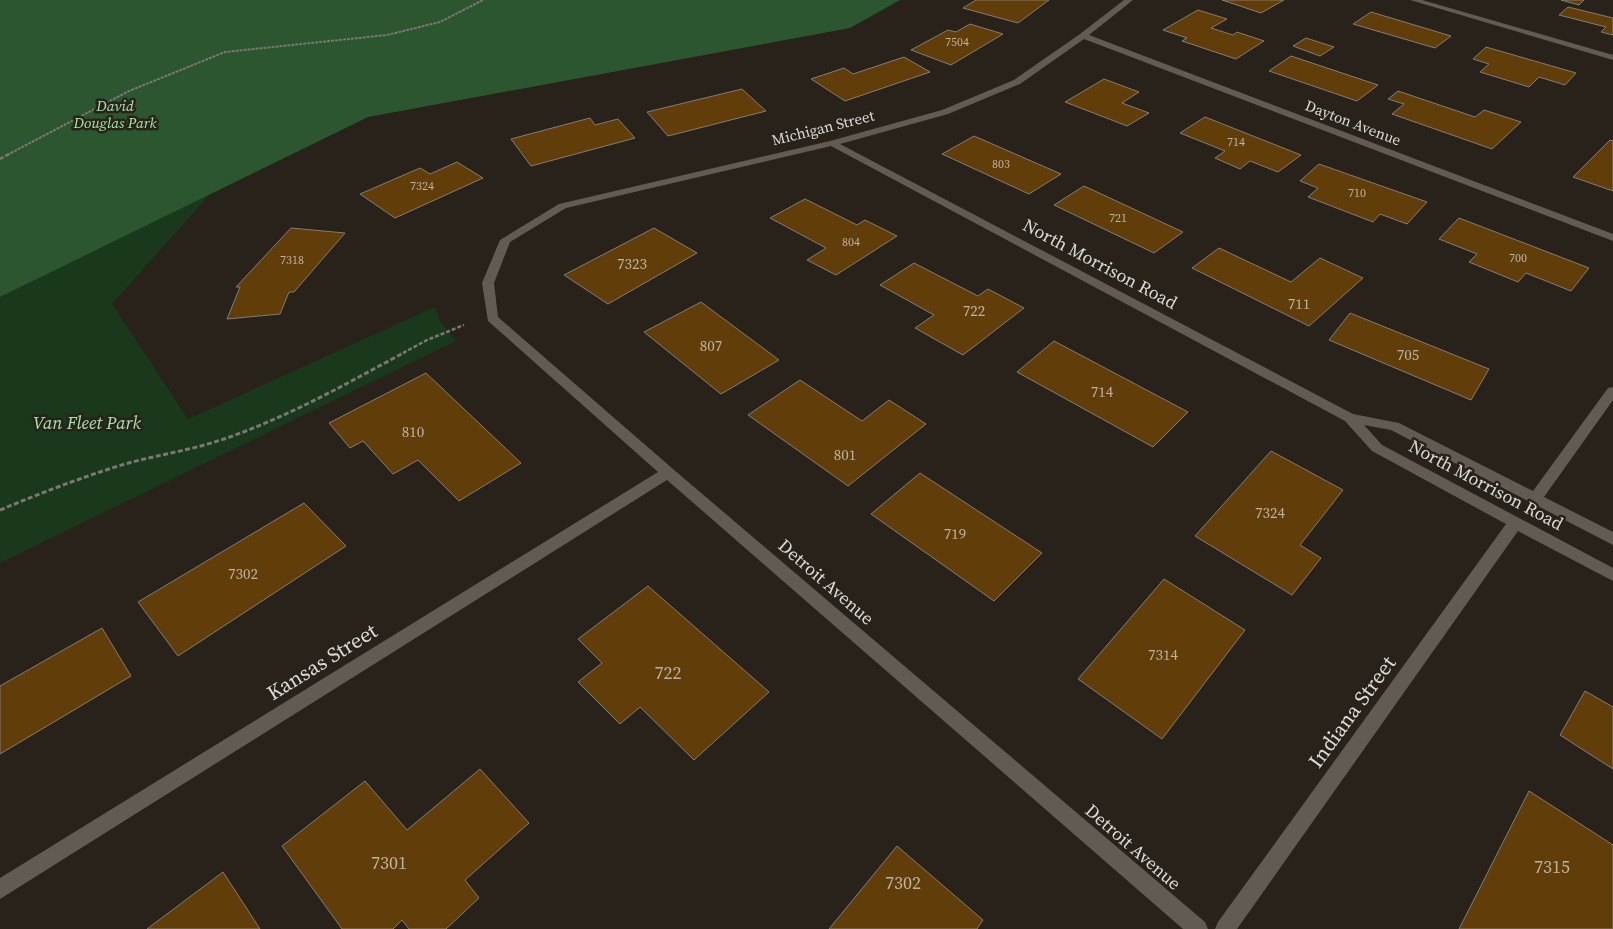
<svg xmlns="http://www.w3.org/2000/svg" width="1613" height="929" font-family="'Source Serif 4',serif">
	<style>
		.green { fill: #1a381c }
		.forest { fill: #2c562f }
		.building { fill: #613d09; stroke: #847d75 }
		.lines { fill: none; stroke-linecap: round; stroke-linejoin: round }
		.path-far2 { stroke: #7c7771; stroke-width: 2; stroke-dasharray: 3 1; stroke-linecap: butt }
		.path-far1 { stroke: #7c7771; stroke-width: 2.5; stroke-dasharray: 4 2; stroke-linecap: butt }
		.path { stroke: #7c7771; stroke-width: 3; stroke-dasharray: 5 2.5; stroke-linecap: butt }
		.minor { fill: #625b54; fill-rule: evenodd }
		.labels { text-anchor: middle; stroke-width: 5; stroke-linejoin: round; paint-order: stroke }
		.far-number-label { font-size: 12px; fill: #beb2a2 }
		.far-park-label { font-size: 15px; font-style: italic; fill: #a2e4a5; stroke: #28221b }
		.far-street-label { font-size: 15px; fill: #ddd9d5; stroke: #28221b }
		.number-label { font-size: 15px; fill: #beb2a2 }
		.street-label { font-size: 18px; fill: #ddd9d5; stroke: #28221b }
		.park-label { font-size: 18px; font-style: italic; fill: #a2e4a5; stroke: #28221b }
		.near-number-label { font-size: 18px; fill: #beb2a2 }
		.near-street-label { font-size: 21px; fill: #ddd9d5; stroke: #28221b }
	</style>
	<rect width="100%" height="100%" fill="#28221b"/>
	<path class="green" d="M0,0H900L850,28L368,117L209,195L112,304L188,419L435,307L440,321L456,341L0,563Z"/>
	<path class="forest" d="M0,0H900L850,28L368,117L0,297Z"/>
	<g class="building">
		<path d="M976,0H1049L1018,23L963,8Z"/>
		<path d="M1222,0H1284L1261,13Z"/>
		<path d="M1561,0H1584L1579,5Z"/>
		<path d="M1568,7L1613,18V35L1601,32L1606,27L1559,15Z"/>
		<path d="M1198,10L1227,19L1211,28L1233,35L1237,32L1264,41L1236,59L1182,41L1187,38L1163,30Z"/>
		<path d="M1371,12L1451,36L1435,48L1353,24Z"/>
		<path d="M970,24L1003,34L951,65L911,50L948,30L956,32Z"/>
		<path d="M1306,38L1334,47L1320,56L1293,46Z"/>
		<path d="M1486,47L1576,73L1565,85L1539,77L1529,87L1480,72L1489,64L1473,59Z"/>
		<path d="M1291,56L1378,85L1357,101L1269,71Z"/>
		<path d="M904,57L930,72L845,101L811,79L844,68L853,74Z"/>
		<path d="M1104,79L1139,92L1122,103L1149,113L1127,126L1065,102Z"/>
		<path d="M742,89L766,111L668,136L647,112Z"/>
		<path d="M1398,91L1475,117L1484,110L1521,122L1492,149L1392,114L1404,104L1388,99Z"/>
		<path d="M1205,117L1301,155L1278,172L1250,161L1240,169L1215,158L1225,151L1180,133Z"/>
		<path d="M590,118L595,125L618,119L635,138L531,166L511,139Z"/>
		<path d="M974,136L1061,174L1029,194L942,154Z"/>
		<path d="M1610,140L1613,141V191L1573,177Z"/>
		<path d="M457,162L483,178L395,218L360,194L420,168L430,174Z"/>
		<path d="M1319,164L1427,202L1407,224L1380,214L1373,222L1308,197L1318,188L1300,181Z"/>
		<path d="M1084,186L1183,232L1154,253L1054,205Z"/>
		<path d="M805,199L857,225L865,220L897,236L836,275L807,260L826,248L770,218Z"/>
		<path d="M1459,218L1589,268L1571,291L1526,273L1518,282L1469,262L1477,254L1439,239Z"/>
		<path d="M291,228L345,233L294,292H289L280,314L227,319L240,287H236Z"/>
		<path d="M654,228L697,253L608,304L564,275Z"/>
		<path d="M1219,248L1291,282L1320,258L1363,278L1309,326L1192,268Z"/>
		<path d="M914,263L978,296L988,289L1024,308L963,355L915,328L934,315L880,285Z"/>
		<path d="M701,302L779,360L721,394L644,332Z"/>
		<path d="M1350,313L1489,369L1471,400L1329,340Z"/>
		<path d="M1054,341L1188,412L1153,447L1017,372Z"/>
		<path d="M426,373L521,463L459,501L418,460L393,474L363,441L350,448L329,423Z"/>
		<path d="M800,380L862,421L889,400L926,424L848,486L748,415Z"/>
		<path d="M1271,451L1343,490L1300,545L1321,558L1292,595L1195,536Z"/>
		<path d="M920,473L1042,553L994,601L871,514Z"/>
		<path d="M304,503L346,546L178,656L138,602Z"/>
		<path d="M1164,579L1245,630L1162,739L1078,679Z"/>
		<path d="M648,586L769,692L694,760L640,707L620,724L578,682L602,663L578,639Z"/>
		<path d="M102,628L131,676L0,754V686Z"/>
		<path d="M1585,691L1613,707V769L1560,735Z"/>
		<path d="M480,769L529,823L465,880L479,898L446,929H409L402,920L393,929H342L282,846L365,781L407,830Z"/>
		<path d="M1529,791L1613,845V929H1459Z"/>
		<path d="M897,846L983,920L977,929H829Z"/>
		<path d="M223,872L260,929H147Z"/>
	</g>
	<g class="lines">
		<path class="path-far2" d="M7,155L129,91L225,52L387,35L440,22L483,0"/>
		<g class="path-far1">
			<path d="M0,159L9,154"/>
			<path d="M403,353L427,340L464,325"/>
		</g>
		<path class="path" d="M0,510C41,493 82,477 125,464C157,455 192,450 224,439C288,417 346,384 405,352"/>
		<g class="minor">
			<path d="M1124,0H1133L1089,35L1613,234V241L1084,39L1020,84L948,114L840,144L1353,414L1399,423L1533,491L1608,388L1613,387V400L1544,497L1613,532V545L1391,430L1364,425L1382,445L1613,568V581L1518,531L1237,929H1215L1218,922L1506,524L1372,451L1345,421L831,146L566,208L510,242L494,283L498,317L673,469L1205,922L1208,929H1183L667,480L0,899V878L658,472L488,321L482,283L500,240L559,204L830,141L942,110L1014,80L1080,34Z"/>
			<path d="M1410,0H1422L1613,55V60Z"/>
		</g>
	</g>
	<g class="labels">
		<g class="far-number-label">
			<text x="957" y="46">7504</text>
			<text x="1236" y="146">714</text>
			<text x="1001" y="168">803</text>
			<text x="422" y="190">7324</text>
			<text x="1357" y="197">710</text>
			<text x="1118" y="222">721</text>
			<text x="851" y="246">804</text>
			<text x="1518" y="262">700</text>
			<text x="292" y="264">7318</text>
		</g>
		<g class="far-park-label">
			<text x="115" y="111">David<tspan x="115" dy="17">Douglas Park</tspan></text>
		</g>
		<g class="far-street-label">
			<text transform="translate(1353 123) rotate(21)" y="5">Dayton Avenue</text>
			<text transform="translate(823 128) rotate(-14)" y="5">Michigan Street</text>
		</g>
		<g class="number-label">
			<text x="632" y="269">7323</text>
			<text x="1299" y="309">711</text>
			<text x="974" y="316">722</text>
			<text x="711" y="351">807</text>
			<text x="1408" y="360">705</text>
			<text x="1102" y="397">714</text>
			<text x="413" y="437">810</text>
			<text x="845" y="460">801</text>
			<text x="1270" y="518">7324</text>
			<text x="955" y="539">719</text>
			<text x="243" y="579">7302</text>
			<text x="1163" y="660">7314</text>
		</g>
		<g class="street-label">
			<text transform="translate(1100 264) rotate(28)" y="6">North Morrison Road</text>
			<text transform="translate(1486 485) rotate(28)" y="6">North Morrison Road</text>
			<text transform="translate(826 582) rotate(41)" y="6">Detroit Avenue</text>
			<text transform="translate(1133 847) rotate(41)" y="6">Detroit Avenue</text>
		</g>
		<g class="park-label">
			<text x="87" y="429">Van Fleet Park</text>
		</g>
		<g class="near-number-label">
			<text x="668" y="679">722</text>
			<text x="389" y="869">7301</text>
			<text x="1552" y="873">7315</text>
			<text x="903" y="889">7302</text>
		</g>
		<g class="near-street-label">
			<text transform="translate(322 662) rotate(-32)" y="7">Kansas Street</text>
			<text transform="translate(1352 712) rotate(-54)" y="7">Indiana Street</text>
		</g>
	</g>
</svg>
